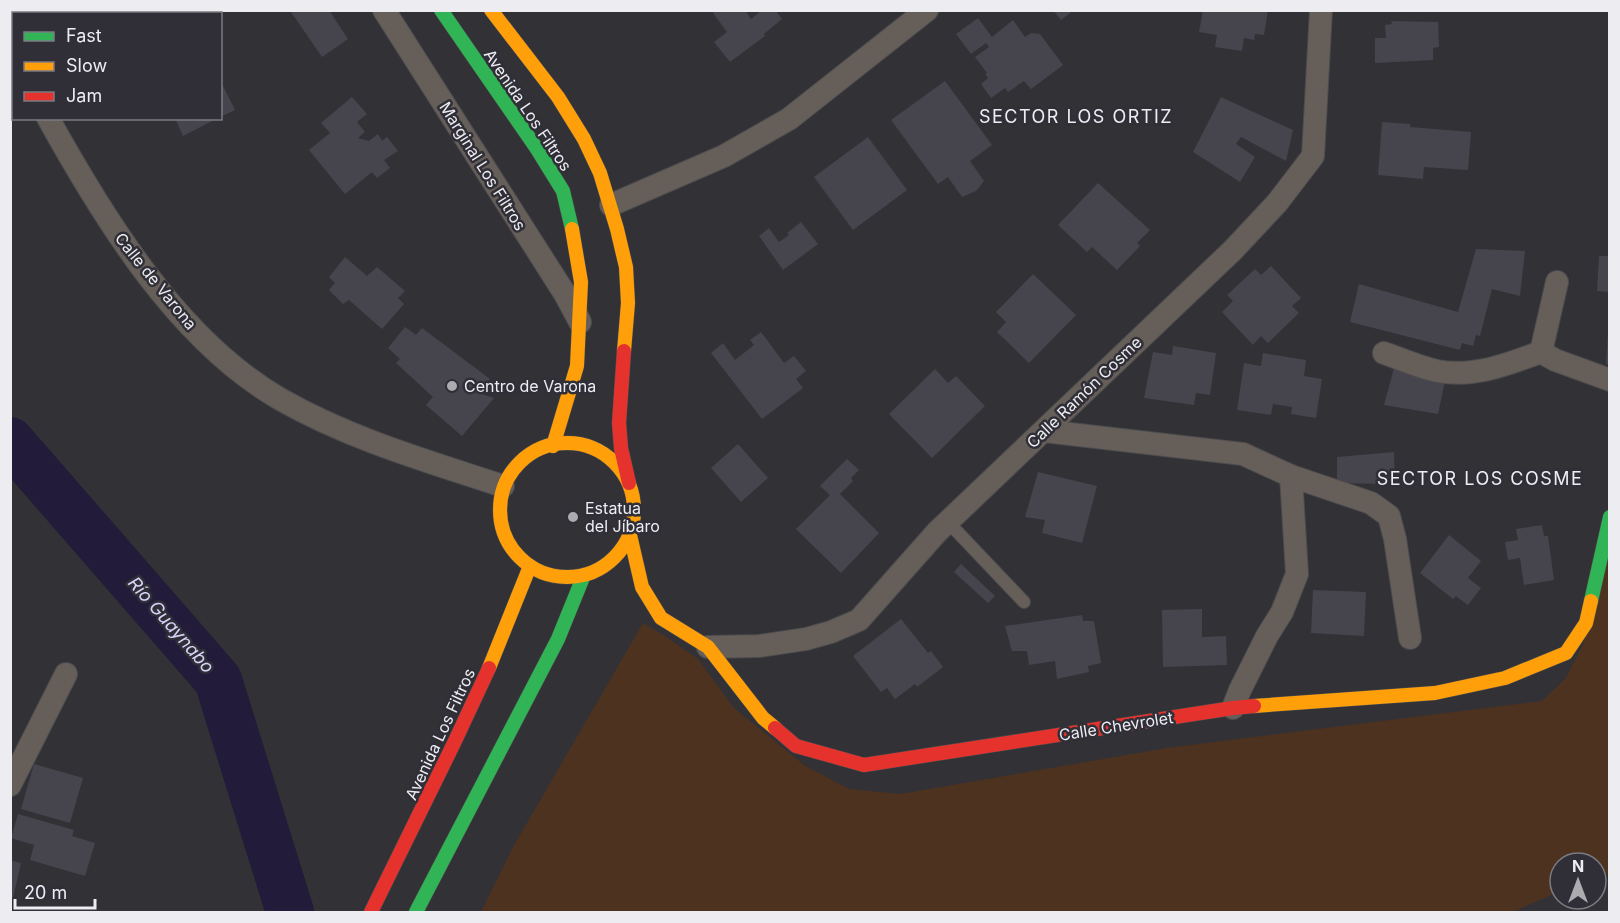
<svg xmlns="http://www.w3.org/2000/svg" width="1620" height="923" font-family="Inter,sans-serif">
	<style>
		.green { fill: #4e3220 }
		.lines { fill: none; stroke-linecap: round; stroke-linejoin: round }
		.river { stroke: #221c3a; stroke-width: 48 }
		.building { fill: #46454e }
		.lane-casing { stroke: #4c4c4f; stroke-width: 14 }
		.street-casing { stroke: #4c4c4f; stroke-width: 24 }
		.fast-casing { stroke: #4c4c4f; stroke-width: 15 }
		.slow-casing { stroke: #4c4c4f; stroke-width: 15 }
		.jam-casing { stroke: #4c4c4f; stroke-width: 15 }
		.lane { stroke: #665e58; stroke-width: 12 }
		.street { stroke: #665e58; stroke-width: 22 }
		.fast { stroke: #30b455; stroke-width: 14 }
		.slow { stroke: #ff9f0a; stroke-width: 14 }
		.jam { stroke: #e5322d; stroke-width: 14 }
		.poi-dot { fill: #ababb0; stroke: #302f38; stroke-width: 2 }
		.labels { text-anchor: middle; stroke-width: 5; stroke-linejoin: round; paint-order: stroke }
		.street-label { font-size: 16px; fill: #ececf1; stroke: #302f38 }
		.poi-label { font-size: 16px; fill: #ececf1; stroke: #302f38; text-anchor: start }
		.neighbourhood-label { font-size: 18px; letter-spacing: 1.5px; fill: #ececf1; stroke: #302f38 }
		.water-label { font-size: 18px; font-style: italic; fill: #d7d3fa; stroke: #302f38 }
	</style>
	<rect width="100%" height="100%" fill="#313136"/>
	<path class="green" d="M1609,533V873L1596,877V863H1560V891L1513,912H481L513,847L643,623L665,636L698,659L734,708L804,765L849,789L900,794L1167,748L1542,701L1565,679L1583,645Z"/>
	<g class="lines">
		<path class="river" d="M10,441L218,680L290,912"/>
	</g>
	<g class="building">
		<path d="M294,10H329L348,39L322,57L291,12Z"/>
		<path d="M716,10H745L751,19L762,10H775L782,19L764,34L765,36L730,62L714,42L727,32L713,13Z"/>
		<path d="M1053,10H1074L1061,20Z"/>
		<path d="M1203,10H1268L1264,35L1255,34L1254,40L1244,38L1242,51L1215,47L1217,35L1199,32Z"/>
		<path d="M978,18L992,37L1013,20L1025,37L1031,33L1040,34L1063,65L1031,89L1024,81L1008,92L1005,88L991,98L981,84L988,78L985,74L987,73L975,57L989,47L986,43L971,54L956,34Z"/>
		<path d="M1391,21L1438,22L1439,47L1433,48V60L1375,63V38H1386L1385,25L1392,24Z"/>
		<path d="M220,80L235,110L220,117Z"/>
		<path d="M945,81L992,145L970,161L984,181L976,191L962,197L948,177L938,184L891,120Z"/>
		<path d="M352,97L367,114L357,122L365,132L358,138L369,141L378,134L382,141L387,137L398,151L384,160L390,168L377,178L372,172L345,194L309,150L330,133L321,123Z"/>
		<path d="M1221,97L1293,130L1286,161L1241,137L1236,144L1255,157L1240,182L1193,152Z"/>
		<path d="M175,118H218L183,136Z"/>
		<path d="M1382,122L1410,124V127L1471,132L1468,170L1424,167L1423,179L1378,175Z"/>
		<path d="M868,137L907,190L853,230L814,177Z"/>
		<path d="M1098,183L1150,230L1137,243L1140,246L1117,270L1092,247L1087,252L1058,225Z"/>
		<path d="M801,222L818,244L783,270L759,236L769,228L779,242L789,235L787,233Z"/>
		<path d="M1476,249L1525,251L1520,296L1492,289L1480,336L1476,335L1473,346L1462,343L1460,350L1350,322L1359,284L1458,312Z"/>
		<path d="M1599,256H1610V292L1597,291Z"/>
		<path d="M345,257L367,276L377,267L405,291L398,298L404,304L382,329L349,300L343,304L329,290L335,283L329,277Z"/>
		<path d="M1271,266L1301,298L1292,306L1299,313L1268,343L1261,336L1253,345L1222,312L1233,301L1227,295L1255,269L1261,275Z"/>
		<path d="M1033,274L1076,315L1029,363L997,332L1006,322L996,312Z"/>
		<path d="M405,327L416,335L422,328L490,379L479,393L494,398L462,436L426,405L433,397L396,363L400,359L388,348Z"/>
		<path d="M761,332L784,363L794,356L806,371L796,379L803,388L762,419L711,353L723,343L735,360L754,345L750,340Z"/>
		<path d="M1608,332H1610V365L1606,364Z"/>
		<path d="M1173,346L1216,353L1210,395L1196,393L1194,405L1144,398L1153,352L1172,355Z"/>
		<path d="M1263,353L1306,360L1304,376L1322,379L1316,418L1291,414L1292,407L1273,404L1271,415L1237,410L1244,363L1261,366Z"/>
		<path d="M1394,368L1445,381L1438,414L1384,405Z"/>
		<path d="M935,369L948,383L956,376L985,406L932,458L889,414Z"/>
		<path d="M738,444L768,478L741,502L711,468Z"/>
		<path d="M1394,452L1395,482H1381V484L1337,483V457Z"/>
		<path d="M847,459L859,470L851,478L853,481L840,494L879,533L841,573L796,529L830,495L820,486Z"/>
		<path d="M1038,472L1097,486L1082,543L1042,533L1045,520L1025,517Z"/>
		<path d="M1542,525L1544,536H1548L1554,580L1524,585L1520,558L1508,560L1505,542L1518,540L1516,529Z"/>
		<path d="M1449,535L1481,561L1468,578L1481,588L1468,605L1456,596L1453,599L1420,573Z"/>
		<path d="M961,564L995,596L988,603L954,572Z"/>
		<path d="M1313,590L1366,592L1364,636L1311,633Z"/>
		<path d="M1202,609V637L1226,636L1227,665L1163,667L1162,610Z"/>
		<path d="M1082,615L1083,621H1094L1101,663L1088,666L1089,672L1057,679L1055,661L1029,665L1027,651H1012L1005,626Z"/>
		<path d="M901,619L928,653L931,651L943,667L917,687L915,684L895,699L887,688L881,692L853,656Z"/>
		<path d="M34,764L83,778L70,823L21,809Z"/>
		<path d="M18,814L74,830L72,836L95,843L85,876L30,860L34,845L11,838Z"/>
		<path d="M10,860L21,863L13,898L10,897Z"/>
	</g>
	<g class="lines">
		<g class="lane-casing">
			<path id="lane" d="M948,522L1024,602"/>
		</g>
		<g class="street-casing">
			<g id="street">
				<path d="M384,10L565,294L580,322"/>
				<path d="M10,35L14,41"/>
				<path d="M48,118C104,219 178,340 280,399C350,439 427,461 503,486"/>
				<path d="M611,205L724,156L789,119L927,10"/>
				<path d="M1557,282L1541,352L1555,360L1610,380"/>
				<path d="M1384,353C1401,359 1419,367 1437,371C1474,378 1508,364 1541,352"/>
				<path d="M1044,431L1243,454L1291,476L1371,503L1389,516L1395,539L1410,638"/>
				<path d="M708,647L759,646L806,639L831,632L859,620L937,532L1233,250L1277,203L1313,156L1321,10"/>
				<path d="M1233,708L1240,690L1267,636L1282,612L1297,574L1291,476"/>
				<path d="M10,785L66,674"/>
			</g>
		</g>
		<g class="fast-casing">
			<g id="fast">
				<path d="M441,10L537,149L563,191L572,229"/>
				<path d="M1591,601L1610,517"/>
				<path d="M416,912L558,639L584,575"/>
			</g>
		</g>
		<g class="slow-casing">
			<g id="slow">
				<path d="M491,10L558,97L584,139L600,173L617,229L626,267L628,303L624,351"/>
				<circle cx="567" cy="510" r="67"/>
				<path d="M553,446L577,366L581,282L572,229"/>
				<path d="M630,535L642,587L661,618L708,647L763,718L775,728"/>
				<path d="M489,668L530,566"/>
				<path d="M1254,706L1435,693L1505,678L1566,653L1586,623L1591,601"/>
			</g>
		</g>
		<g class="jam-casing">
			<g id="jam">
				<path d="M624,351L619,423L621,448L629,483"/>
				<path d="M775,728L796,746L864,765L1233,708L1254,706"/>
				<path d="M371,912L455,741L489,668"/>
			</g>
		</g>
		<use href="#lane" class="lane"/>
		<use href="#street" class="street"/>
		<use href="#fast" class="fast"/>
		<use href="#slow" class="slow"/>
		<use href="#jam" class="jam"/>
	</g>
	<g class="poi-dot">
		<circle cx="452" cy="386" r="6"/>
		<circle cx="573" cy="517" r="6"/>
	</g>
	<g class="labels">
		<g class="street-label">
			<text transform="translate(528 110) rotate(56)" y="6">Avenida Los Filtros</text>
			<text transform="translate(483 166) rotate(58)" y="6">Marginal Los Filtros</text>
			<text transform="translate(156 281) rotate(51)" y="6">Calle de Varona</text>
			<text transform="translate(1084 392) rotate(-44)" y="6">Calle Ramón Cosme</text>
			<text transform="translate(1116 726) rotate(-9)" y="6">Calle Chevrolet</text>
			<text transform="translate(440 734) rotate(-65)" y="6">Avenida Los Filtros</text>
		</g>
		<g class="poi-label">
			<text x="464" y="392">Centro de Varona</text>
			<text x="585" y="514">Estatua<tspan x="585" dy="18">del Jíbaro</tspan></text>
		</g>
		<g class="neighbourhood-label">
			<text x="1076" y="123">SECTOR LOS ORTIZ</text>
			<text x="1480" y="485">SECTOR LOS COSME</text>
		</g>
		<g class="water-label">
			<text transform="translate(171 625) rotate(49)" y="6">Río Guaynabo</text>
		</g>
	</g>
	<rect width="1620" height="923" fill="none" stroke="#ececf1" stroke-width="24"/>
	<rect x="12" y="12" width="210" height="108" fill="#302f38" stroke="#7b7b82" stroke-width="1.5"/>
	<rect x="24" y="32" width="30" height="9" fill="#30b455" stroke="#7b7b82" stroke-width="1.5"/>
	<text x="66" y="42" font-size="18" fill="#ececf1">Fast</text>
	<rect x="24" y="62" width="30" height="9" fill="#ff9f0a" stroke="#7b7b82" stroke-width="1.5"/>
	<text x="66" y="72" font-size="18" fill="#ececf1">Slow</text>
	<rect x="24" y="92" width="30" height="9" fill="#e5322d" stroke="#7b7b82" stroke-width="1.5"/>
	<text x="66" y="102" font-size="18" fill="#ececf1">Jam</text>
	<g transform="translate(1578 881)"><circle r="28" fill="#302f38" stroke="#7b7b82" stroke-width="1.5"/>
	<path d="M0-4.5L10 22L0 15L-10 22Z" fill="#ababb0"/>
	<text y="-9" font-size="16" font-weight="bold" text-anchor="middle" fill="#ececf1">N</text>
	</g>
	<path d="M15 899v9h80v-9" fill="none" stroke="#ececf1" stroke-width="3"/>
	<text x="24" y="899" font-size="18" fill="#ececf1" stroke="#302f38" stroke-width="4.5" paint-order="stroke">20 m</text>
</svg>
